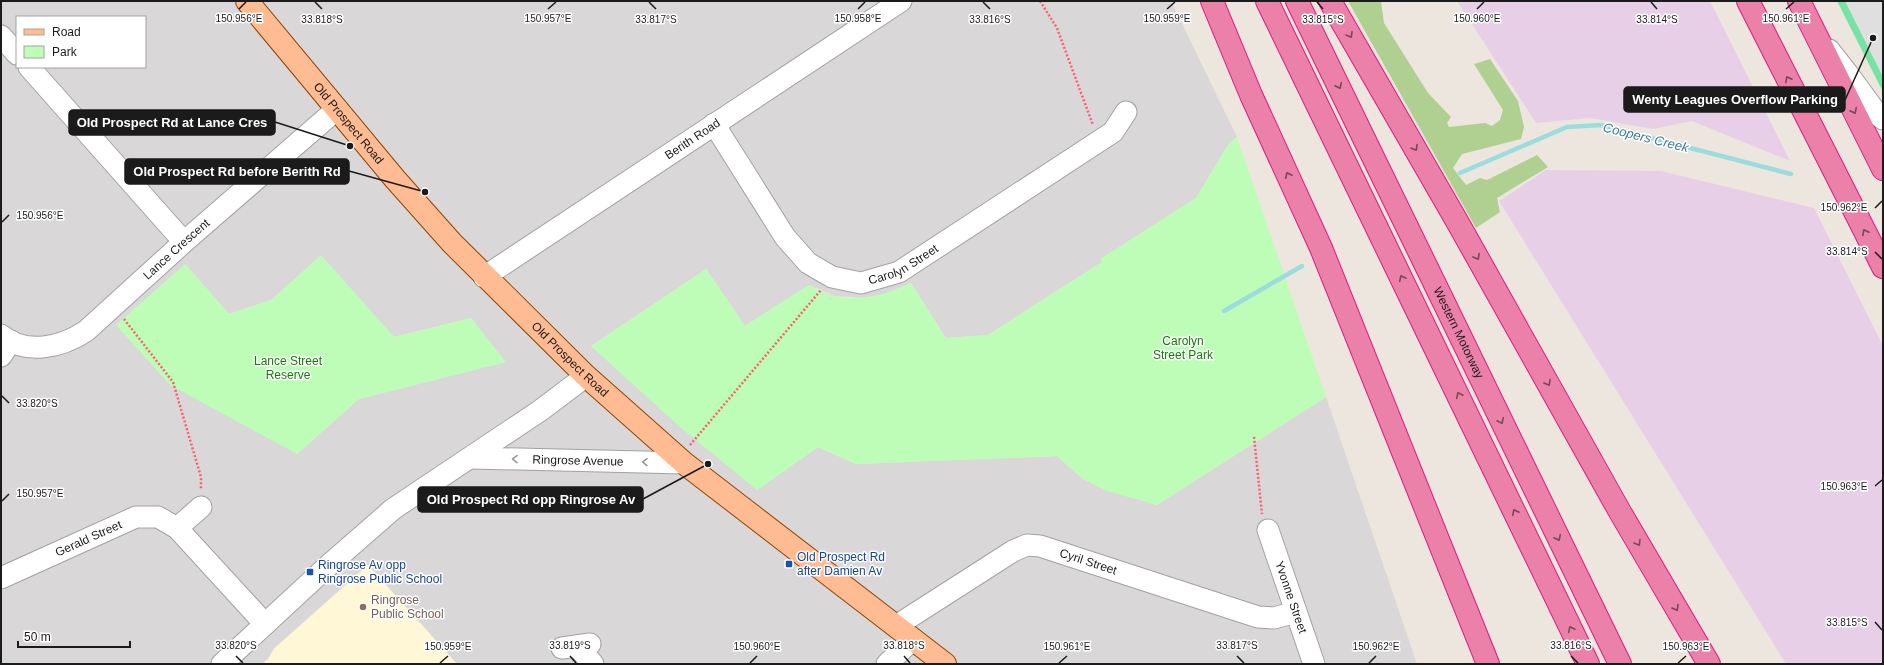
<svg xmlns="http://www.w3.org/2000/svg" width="1884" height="665" font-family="Helvetica,sans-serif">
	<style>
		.residential { fill: #d9d7d8; fill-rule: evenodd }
		.industrial { fill: #e7d0e7 }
		.education { fill: #fff7d6 }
		.forest { fill: #afd090 }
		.park { fill: #befdb7 }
		.pitch { fill: #76e3a4 }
		.parking { fill: #dfdfdf }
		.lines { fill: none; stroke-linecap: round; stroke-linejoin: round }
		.stream { stroke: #9cdcdf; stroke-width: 4.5 }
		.minor-casing { stroke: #a2a2a2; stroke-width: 23 }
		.major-casing { stroke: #914500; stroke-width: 24 }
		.highway-casing { stroke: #df1883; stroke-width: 24 }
		.path { stroke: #ff5e6d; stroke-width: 2.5; stroke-dasharray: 2 2; stroke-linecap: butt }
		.minor { stroke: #fff; stroke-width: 21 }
		.major { stroke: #ffbb92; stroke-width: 22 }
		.highway { stroke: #eb80a8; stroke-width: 22 }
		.oneway { stroke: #79485a }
		.oneway2 { stroke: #989898 }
		.ticks { fill: none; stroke: #1b1b1b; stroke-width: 1.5 }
		.transit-dot { fill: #1a4fb4; stroke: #fff; stroke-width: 1.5 }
		.education-dot { fill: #8d6e63; stroke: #fff; stroke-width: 1.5 }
		.labels { text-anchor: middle; stroke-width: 3; stroke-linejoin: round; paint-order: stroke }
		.street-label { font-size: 12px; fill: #1b1b1b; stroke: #fff }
		.park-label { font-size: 12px; fill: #117d04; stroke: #fff }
		.transit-label { font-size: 12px; fill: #164399; stroke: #fff; text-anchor: start }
		.education-label { font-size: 12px; fill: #785e54; stroke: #fff; text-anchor: start }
		.water-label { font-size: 13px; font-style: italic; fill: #3b7a97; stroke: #fff }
		.ticks-label { font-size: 10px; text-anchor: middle; fill: #1b1b1b; stroke: #fff; stroke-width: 3; stroke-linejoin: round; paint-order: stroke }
		.leader { fill: none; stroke: #1b1b1b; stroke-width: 1.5 }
		.callout-dot { fill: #1b1b1b; stroke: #fff; stroke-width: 1.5 }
		.callout { fill: #1b1b1b; stroke: #1b1b1b; stroke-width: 1.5 }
		.callout-label { font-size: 13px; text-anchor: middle; font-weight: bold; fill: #fff }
	</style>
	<rect width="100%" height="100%" fill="#ede6df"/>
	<path class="residential" d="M1,1H1171L1237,137L1228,145L1196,198L1101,259L1102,262L988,335L946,338L911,283L882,295L864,298L835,296L809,285L745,326L706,269L591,346L757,490L818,447L856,464L1057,456L1083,479L1157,505L1326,397L1417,664H457L368,565L274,648L268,659L262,664H1ZM17,17H145V67H17ZM321,256L394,337L471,318L505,362L359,399L297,454L185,264L229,314L271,300Z"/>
	<g class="industrial">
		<path d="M1457,1H1710L1790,161L1692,121L1653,129L1590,118L1536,123Z"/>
		<path d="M1546,170L1661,171L1814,208L1883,346V664H1786L1499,201Z"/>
	</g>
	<path class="education" d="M368,565L457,664H262L268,659L274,649Z"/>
	<path class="forest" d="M1348,1H1381L1384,23L1428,93L1451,117L1447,123L1449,127L1485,123L1492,126L1500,120L1503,110L1474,64L1490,59L1518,101L1524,127L1521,139L1462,154L1453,168L1466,185L1480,178L1487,180L1537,155L1548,167L1497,198L1500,212L1476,228Z"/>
	<g class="park">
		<path d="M1237,137L1326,397L1157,505L1107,491L1083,479L1057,456L856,464L818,447L757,490L681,428L591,346L706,269L745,326L809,285C817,289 826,294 835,296C861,302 888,294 911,283L946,338L988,335L1102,262L1100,259L1196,198L1228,145Z"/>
		<path d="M321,255L394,337L471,318L506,362L359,399L297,454L170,385L116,325L185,264L229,314L271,300Z"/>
	</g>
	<path class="pitch" d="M1837,1H1883V92Z"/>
	<path class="parking" d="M1845,1H1883L1882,75Z"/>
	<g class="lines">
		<g class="stream">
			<path d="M1460,173L1567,127L1601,125L1791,174"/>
			<path d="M1224,311L1302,266"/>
		</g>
		<g class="minor-casing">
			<g id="minor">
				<path d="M1,36L17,54"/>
				<path d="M1829,50L1848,74L1878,115L1883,119"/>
				<path d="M29,67L184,242"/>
				<path id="s1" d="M714,124L785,237L808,263L832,277L861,283L899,272L1113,132L1126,112"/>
				<path id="s2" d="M484,277L901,1"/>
				<path id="s3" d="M1,335C26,356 62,347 86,331L184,242L337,109"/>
				<path d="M1,356L11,341"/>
				<path id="s4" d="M471,458L684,463"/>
				<path d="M177,528L201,507"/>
				<path id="s5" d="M1268,530L1314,664"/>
				<path id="s6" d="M1,578L136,517H158L177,528L265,624"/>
				<path id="s7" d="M896,626L1013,551L1027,545L1040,546L1258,617L1274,618L1296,612"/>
				<path d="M577,646L593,664"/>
				<path d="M562,648L590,644"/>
				<path d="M222,664L329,565L393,509L541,410L586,376"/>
				<path d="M887,664L913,639"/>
			</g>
		</g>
		<g class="major-casing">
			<g id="major">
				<path id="s8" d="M247,1L395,179L452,243L586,376L684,463L945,664"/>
			</g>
		</g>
		<g class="highway-casing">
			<g id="highway">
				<path d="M1212,1L1251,95L1321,248L1488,664"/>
				<path d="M1267,1L1588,664"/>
				<path id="s9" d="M1297,1L1620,664"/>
				<path d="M1330,1L1458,223L1620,512L1709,664"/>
				<path d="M1748,1L1883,267"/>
				<path d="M1799,1L1883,169"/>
			</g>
		</g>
		<g class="path">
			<path d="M1040,1L1057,28L1093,125"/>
			<path d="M124,319L173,382L201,477V490"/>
			<path d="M1254,437L1262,514"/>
			<path d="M690,445L821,290"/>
		</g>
		<use href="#minor" class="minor"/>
		<use href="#major" class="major"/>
		<use href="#highway" class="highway"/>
	</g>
	<defs><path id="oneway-chevron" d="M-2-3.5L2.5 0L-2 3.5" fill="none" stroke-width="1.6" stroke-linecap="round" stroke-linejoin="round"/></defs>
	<g class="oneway">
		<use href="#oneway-chevron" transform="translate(1350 35) rotate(60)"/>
		<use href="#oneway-chevron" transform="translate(1788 79) rotate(-117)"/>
		<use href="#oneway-chevron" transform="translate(1339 86) rotate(64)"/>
		<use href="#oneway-chevron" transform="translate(1854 111) rotate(64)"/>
		<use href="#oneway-chevron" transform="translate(1415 148) rotate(60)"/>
		<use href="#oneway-chevron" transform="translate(1288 175) rotate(-115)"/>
		<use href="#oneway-chevron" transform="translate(1865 232) rotate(-117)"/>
		<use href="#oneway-chevron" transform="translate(1477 257) rotate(61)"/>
		<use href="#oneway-chevron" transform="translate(1402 278) rotate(-116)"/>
		<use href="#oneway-chevron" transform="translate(1548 383) rotate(61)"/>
		<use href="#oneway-chevron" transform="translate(1459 395) rotate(-116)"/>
		<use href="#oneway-chevron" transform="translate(1501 421) rotate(64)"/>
		<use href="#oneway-chevron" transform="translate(1515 512) rotate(-116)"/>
		<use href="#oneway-chevron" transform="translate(1558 538) rotate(64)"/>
		<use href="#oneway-chevron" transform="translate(1638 543) rotate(59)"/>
		<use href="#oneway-chevron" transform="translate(1676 608) rotate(60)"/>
		<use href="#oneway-chevron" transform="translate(1571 629) rotate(-116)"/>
	</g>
	<g class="oneway2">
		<use href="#oneway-chevron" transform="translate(515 459) rotate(-179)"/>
		<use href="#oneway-chevron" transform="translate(645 462) rotate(-179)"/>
	</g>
	<path class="ticks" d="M315,2L322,9M649,2L656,9M983,2L990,9M1317,2L1323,9M1651,2L1657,9M239,9L246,2M548,9L556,2M858,9L865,2M1167,9L1175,2M1477,9L1484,2M1786,9L1794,2M1875,208L1882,201M2,222L9,215M1875,252L1882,259M2,396L9,403M1875,486L1882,480M2,501L9,494M1875,622L1882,630M236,656L243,663M570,656L576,663M904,656L910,663M1237,656L1244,663M1571,656L1578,663M440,663L448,656M750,663L757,656M1059,663L1067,656M1369,663L1376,656M1678,663L1686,656"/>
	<g class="transit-dot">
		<rect x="785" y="560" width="8" height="8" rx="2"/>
		<rect x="306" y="568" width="8" height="8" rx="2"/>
	</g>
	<circle class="education-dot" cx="363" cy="607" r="4"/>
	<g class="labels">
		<g class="street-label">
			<text dy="4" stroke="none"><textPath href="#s8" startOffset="159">Old Prospect Road</textPath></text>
			<text dy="4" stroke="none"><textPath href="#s2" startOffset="250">Berith Road</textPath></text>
			<text dy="4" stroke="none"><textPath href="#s3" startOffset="213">Lance Crescent</textPath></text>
			<text dy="4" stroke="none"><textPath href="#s1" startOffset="272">Carolyn Street</textPath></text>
			<text dy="4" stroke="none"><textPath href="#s9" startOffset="369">Western Motorway</textPath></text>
			<text dy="4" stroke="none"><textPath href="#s8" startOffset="483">Old Prospect Road</textPath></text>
			<text dy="4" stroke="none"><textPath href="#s4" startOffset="107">Ringrose Avenue</textPath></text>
			<text dy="4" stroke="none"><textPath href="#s6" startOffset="96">Gerald Street</textPath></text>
			<text dy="4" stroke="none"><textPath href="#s7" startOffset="218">Cyril Street</textPath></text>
			<text dy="4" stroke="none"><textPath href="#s5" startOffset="71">Yvonne Street</textPath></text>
		</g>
		<g class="park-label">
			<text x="1183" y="345">Carolyn<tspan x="1183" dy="14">Street Park</tspan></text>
			<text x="288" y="365">Lance Street<tspan x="288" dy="14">Reserve</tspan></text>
		</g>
		<g class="transit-label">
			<text x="797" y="561">Old Prospect Rd<tspan x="797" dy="14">after Damien Av</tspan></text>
			<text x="318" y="569">Ringrose Av opp<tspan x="318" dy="14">Ringrose Public School</tspan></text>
		</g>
		<g class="education-label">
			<text x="371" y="604">Ringrose<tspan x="371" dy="14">Public School</tspan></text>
		</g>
		<g class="water-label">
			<text transform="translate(1646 137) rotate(14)" y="5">Coopers Creek</text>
		</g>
	</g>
	<g class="ticks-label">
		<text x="1477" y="22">150.960°E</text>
		<text x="239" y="22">150.956°E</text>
		<text x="548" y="22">150.957°E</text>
		<text x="858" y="22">150.958°E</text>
		<text x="1167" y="22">150.959°E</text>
		<text x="1786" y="22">150.961°E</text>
		<text x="322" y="23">33.818°S</text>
		<text x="656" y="23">33.817°S</text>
		<text x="990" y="23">33.816°S</text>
		<text x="1323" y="23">33.815°S</text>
		<text x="1657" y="23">33.814°S</text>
		<text x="1844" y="211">150.962°E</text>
		<text x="40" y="219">150.956°E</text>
		<text x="1847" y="255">33.814°S</text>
		<text x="37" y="407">33.820°S</text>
		<text x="1844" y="490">150.963°E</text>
		<text x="40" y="497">150.957°E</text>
		<text x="1847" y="626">33.815°S</text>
		<text x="236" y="649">33.820°S</text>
		<text x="570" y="649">33.819°S</text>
		<text x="904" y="649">33.818°S</text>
		<text x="1237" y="649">33.817°S</text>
		<text x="1571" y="649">33.816°S</text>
		<text x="448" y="650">150.959°E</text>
		<text x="757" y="650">150.960°E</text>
		<text x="1067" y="650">150.961°E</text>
		<text x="1376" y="650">150.962°E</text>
		<text x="1686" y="650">150.963°E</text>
	</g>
	<path class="leader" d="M1873 38L1845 100M350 146L275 122M425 192L349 171M708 464L643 499"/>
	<g class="callout-dot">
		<circle cx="1873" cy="38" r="4"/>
		<circle cx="350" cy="146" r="4"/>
		<circle cx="425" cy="192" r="4"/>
		<circle cx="708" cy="464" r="4"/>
	</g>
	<g class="callout">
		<rect x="1624" y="87" width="221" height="25" rx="4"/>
		<rect x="69" y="110" width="206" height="25" rx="4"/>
		<rect x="125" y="159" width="224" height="25" rx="4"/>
		<rect x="418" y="487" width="225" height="25" rx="4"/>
	</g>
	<g class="callout-label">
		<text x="1735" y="104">Wenty Leagues Overflow Parking</text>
		<text x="172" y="127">Old Prospect Rd at Lance Cres</text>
		<text x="237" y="176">Old Prospect Rd before Berith Rd</text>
		<text x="531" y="504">Old Prospect Rd opp Ringrose Av</text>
	</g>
	<rect width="1884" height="665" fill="none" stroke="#1b1b1b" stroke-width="4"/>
	<rect x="16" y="16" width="130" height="52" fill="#ffffff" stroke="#a4a4a4"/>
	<rect x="24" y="29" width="20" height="6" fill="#ffbb92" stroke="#a4a4a4"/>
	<text x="52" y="36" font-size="12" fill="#1b1b1b">Road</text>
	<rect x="24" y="46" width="20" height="12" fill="#befdb7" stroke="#a4a4a4"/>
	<text x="52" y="56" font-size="12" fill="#1b1b1b">Park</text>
	<path d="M18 641v6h112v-6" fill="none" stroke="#1b1b1b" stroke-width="2"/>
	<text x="24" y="641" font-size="12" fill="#1b1b1b" stroke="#ffffff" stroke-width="3" paint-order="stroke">50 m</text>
</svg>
